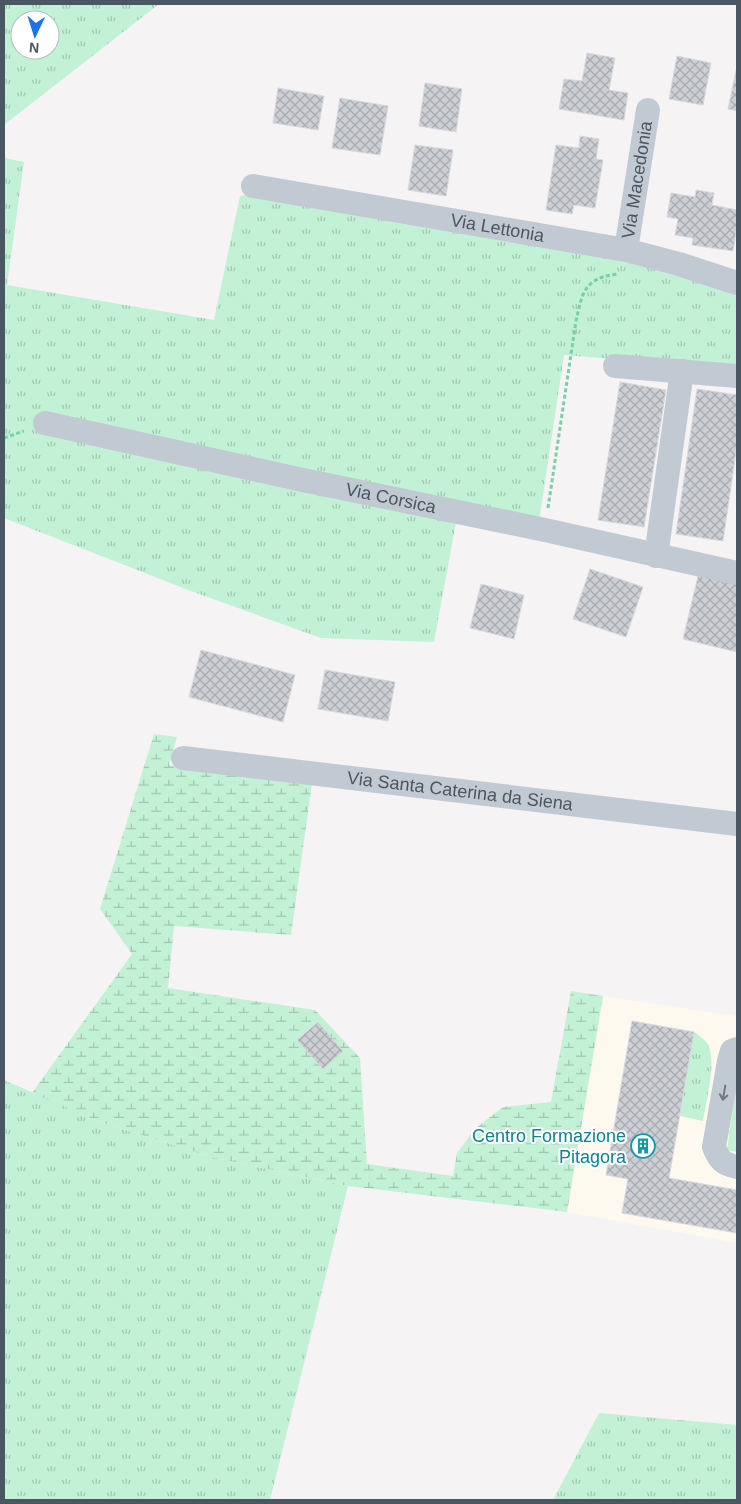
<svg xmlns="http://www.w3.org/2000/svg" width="741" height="1504" font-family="Arial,sans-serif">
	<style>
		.commercial { fill: #fdf9ef }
		.grass { fill: url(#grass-tufts); fill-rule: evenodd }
		.wetland { fill: url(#wetland-marsh) }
		.building { fill: url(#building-cross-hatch); stroke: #d7d9de }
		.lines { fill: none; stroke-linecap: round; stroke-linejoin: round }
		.path { stroke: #7ad0a6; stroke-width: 3; stroke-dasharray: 4 2.5; stroke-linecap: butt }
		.minor { stroke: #c1cad2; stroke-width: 24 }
		.oneway { stroke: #6e7983 }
		.labels { text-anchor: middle; stroke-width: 4; stroke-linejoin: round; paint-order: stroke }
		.street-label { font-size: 18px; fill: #4a5661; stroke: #fff }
		.culture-label { font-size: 18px; fill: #0d838f; stroke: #fff; text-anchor: end }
	</style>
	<defs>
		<pattern id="grass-tufts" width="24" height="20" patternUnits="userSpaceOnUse" patternTransform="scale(1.25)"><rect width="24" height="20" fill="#c3f1d5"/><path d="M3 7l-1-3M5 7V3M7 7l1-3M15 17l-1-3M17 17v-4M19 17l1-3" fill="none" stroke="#a0c6b0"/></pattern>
		<pattern id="wetland-marsh" width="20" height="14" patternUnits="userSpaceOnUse" patternTransform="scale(1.25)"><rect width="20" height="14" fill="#c3f1d5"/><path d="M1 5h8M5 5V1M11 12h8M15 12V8" fill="none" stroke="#a0c6b0"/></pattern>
		<pattern id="building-cross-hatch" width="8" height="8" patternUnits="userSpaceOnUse" patternTransform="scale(1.25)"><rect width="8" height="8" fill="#cdcfd5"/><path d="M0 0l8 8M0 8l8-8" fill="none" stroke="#a8abb0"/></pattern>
	</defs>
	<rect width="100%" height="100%" fill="#f5f3f3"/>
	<path class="commercial" d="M603,996L737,1016V1243L567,1212Z"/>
	<g class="grass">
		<path d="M4,4H159L4,125ZM20,20H50V50H20Z"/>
		<path d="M4,158L24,162L7,285L214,320L240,196L253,194L358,216L624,261L689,277L737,296V369L564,355L539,522L459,506L434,642L321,638L191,591L4,518Z"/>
		<path d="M694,1032C698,1035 706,1040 708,1045C717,1061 706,1102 703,1121L680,1116Z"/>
		<path d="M737,1079V1152L727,1150Z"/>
		<path d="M4,1080L103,1123L212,1157L348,1186L270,1500H4Z"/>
		<path d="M599,1413L737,1425V1500H553Z"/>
	</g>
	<path class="wetland" d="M154,734L177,737L169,765L312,783L291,935L174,926L168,988L315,1010L360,1058L367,1164L453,1176L457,1153L476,1128L503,1107L551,1102L571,991L603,996L567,1212L348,1186L212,1157L103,1123L32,1093L132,954L100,909Z"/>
	<g class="building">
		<path d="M587,53L615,58L609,90L628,93L624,120L559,109L564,79L582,81Z"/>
		<path d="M677,56L711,63L703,105L669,99Z"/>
		<path d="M737,66V111L728,109Z"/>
		<path d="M425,83L462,89L456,132L419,126Z"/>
		<path d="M278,88L324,96L318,130L273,123Z"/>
		<path d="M340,98L388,106L380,155L332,148Z"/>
		<path d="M580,136L599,139L596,159L603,160L595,208L574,205L572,214L546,210L556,145L579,148Z"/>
		<path d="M415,145L453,150L446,196L408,190Z"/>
		<path d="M696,190L714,193L712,205L737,210V226L733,251L692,245L693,238L675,235L678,219L667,217L671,193L695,197Z"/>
		<path d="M620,382L666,390L644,527L598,520Z"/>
		<path d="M697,389L737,395V445L723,541L676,534Z"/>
		<path d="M590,569L643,587L626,637L573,619Z"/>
		<path d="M699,572L737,581V652L683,639Z"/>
		<path d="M481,584L524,595L514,639L470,628Z"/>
		<path d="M201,650L295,675L283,722L189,697Z"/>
		<path d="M325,670L395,682L388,721L318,709Z"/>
		<path d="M632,1021L694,1032L669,1178L737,1190V1233L622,1213L628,1179L606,1175Z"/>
		<path d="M318,1022L343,1051L323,1069L297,1040Z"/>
	</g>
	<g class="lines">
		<g class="path">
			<path d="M4,438L24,431"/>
			<path d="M548,508L576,321C580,305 581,287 598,279C603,276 611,275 618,274"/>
		</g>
		<g class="minor">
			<path id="s1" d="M253,186L626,250L679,264L737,283"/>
			<path id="s2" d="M626,250L648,110"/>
			<path d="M615,366L737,376"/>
			<path id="s3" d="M45,423L303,480L545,530L737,573"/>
			<path d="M656,556L682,371"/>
			<path id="s4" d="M183,758L737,824"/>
			<path d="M737,1049L732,1051L729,1061L714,1147C719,1160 723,1164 737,1167"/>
		</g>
	</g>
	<defs><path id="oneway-shaft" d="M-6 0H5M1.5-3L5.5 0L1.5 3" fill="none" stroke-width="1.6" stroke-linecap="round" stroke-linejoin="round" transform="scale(1.25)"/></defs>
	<use class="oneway" href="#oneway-shaft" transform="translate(724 1093) rotate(100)"/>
	<defs>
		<g id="building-ring" transform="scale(1.25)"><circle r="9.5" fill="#fff" stroke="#0f9aa8" stroke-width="1.5"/><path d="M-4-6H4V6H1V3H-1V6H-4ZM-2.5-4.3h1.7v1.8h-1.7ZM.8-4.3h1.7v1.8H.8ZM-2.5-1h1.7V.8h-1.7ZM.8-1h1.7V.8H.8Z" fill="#0f9aa8"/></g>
	</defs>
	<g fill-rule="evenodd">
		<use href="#building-ring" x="643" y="1146"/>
	</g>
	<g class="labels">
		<g class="street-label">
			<text dy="6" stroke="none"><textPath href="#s2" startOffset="71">Via Macedonia</textPath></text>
			<text dy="6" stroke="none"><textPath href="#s1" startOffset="248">Via Lettonia</textPath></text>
			<text dy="6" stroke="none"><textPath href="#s3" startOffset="354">Via Corsica</textPath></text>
			<text dy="6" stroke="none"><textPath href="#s4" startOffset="279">Via Santa Caterina da Siena</textPath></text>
		</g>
		<g class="culture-label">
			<text x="626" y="1142">Centro Formazione<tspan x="626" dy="21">Pitagora</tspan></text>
		</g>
	</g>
	<rect width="741" height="1504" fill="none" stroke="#4a5661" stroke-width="10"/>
	<g transform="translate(35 35) rotate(184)"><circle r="24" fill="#ffffff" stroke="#b7bbc0"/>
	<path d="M0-4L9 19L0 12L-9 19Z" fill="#1a73e8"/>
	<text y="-8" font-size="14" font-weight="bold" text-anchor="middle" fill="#4a5661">N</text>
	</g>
</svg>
